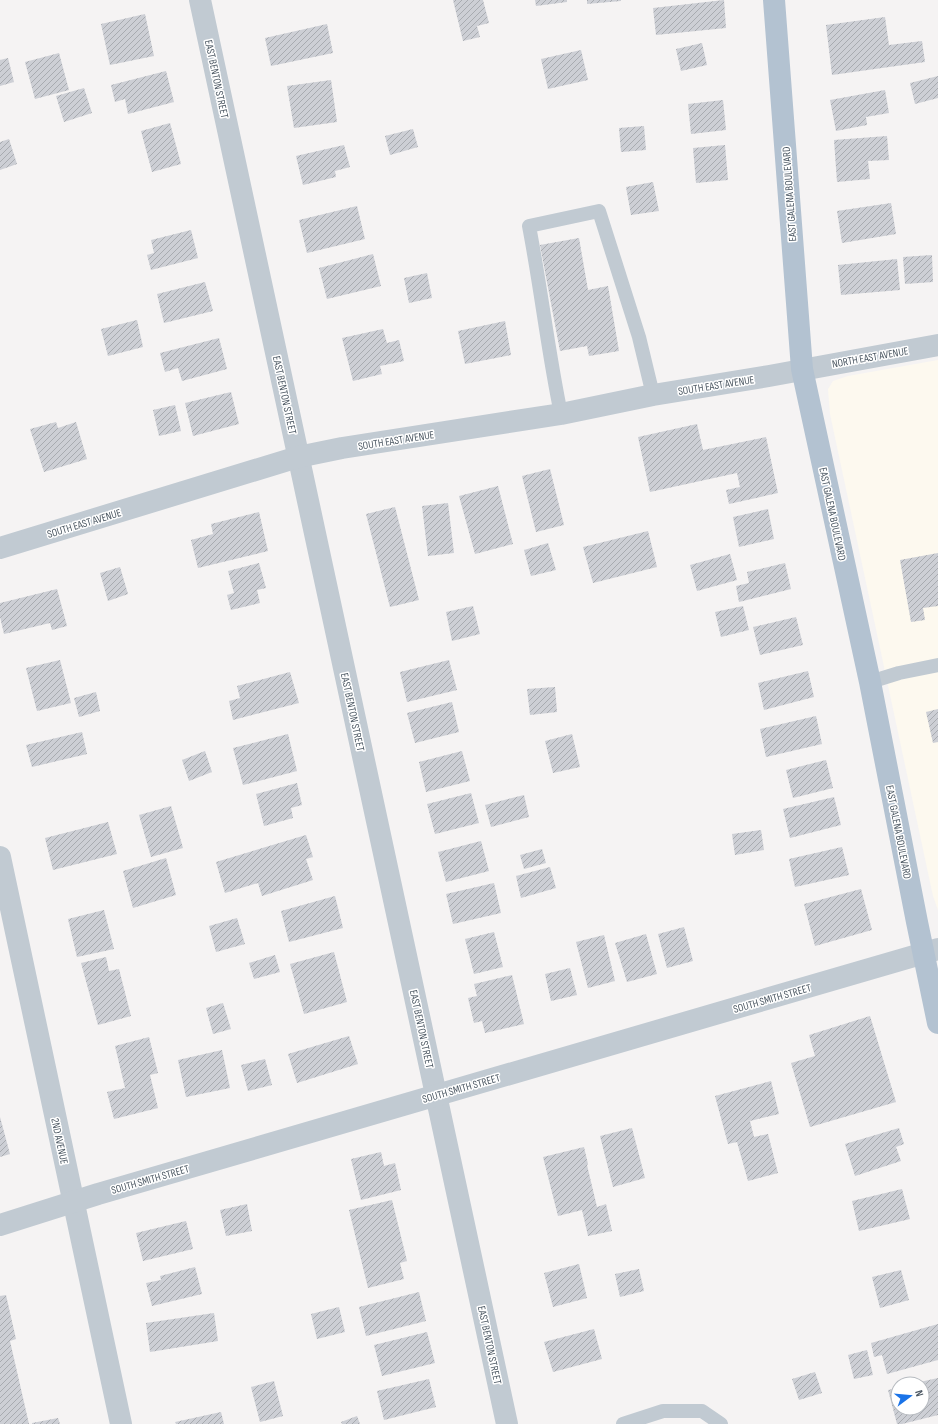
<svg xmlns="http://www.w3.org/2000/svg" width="938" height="1424" font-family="'Sofia Sans Condensed',sans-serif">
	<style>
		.commercial { fill: #fdf9ef }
		.building { fill: url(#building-hatch) }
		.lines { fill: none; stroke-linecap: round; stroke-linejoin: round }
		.lane { stroke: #c1cad2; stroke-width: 14 }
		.street { stroke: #c1cad2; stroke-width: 22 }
		.primary { stroke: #b3c2d1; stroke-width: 22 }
		.labels { text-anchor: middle; stroke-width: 3; stroke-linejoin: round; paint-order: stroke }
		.street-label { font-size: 11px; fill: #4a5661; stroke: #fff }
	</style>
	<defs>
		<pattern id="building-hatch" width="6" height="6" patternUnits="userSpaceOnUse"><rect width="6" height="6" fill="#cdcfd5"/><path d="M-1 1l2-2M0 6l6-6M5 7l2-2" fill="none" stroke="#a8abb0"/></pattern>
	</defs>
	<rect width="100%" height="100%" fill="#f5f3f3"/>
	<path class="commercial" d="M938,360V910L933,896L830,414L828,389L833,381L848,376Z"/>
	<g class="building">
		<path d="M453,0H483L489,23L477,26L480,37L463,41Z"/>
		<path d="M535,0H567V2L536,6Z"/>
		<path d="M587,0H621V1L587,4Z"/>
		<path d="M724,0L726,28L656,35L653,8Z"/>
		<path d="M145,14L154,56L110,65L101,24Z"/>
		<path d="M885,17L889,45L922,41L925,62L832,75L826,25Z"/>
		<path d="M327,24L333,53L271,66L265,38Z"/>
		<path d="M702,43L707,65L681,71L676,49Z"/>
		<path d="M581,50L588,80L548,89L541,59Z"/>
		<path d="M59,53L69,90L35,99L25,62Z"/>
		<path d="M8,58L14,82L0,86V60Z"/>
		<path d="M166,71L174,102L128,114L125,99L115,102L111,85Z"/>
		<path d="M938,76V98L915,104L910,83Z"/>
		<path d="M331,80L337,122L294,128L287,86Z"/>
		<path d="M84,88L92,113L64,122L56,96Z"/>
		<path d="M885,90L889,113L866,117L867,125L836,131L830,100Z"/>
		<path d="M723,100L726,130L691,134L688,104Z"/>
		<path d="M170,123L181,164L152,172L141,131Z"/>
		<path d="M644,126L646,150L621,152L619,128Z"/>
		<path d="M413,129L418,147L390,155L385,136Z"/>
		<path d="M887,136L889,160L868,161L870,179L837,182L834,140Z"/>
		<path d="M9,139L17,164L0,170V142Z"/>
		<path d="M344,145L350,167L335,171L336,177L303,185L296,156Z"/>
		<path d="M725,145L728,180L696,183L693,148Z"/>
		<path d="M653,182L659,211L631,215L626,187Z"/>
		<path d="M891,203L896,234L842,243L837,211Z"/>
		<path d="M357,206L365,239L307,253L299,220Z"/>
		<path d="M191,230L198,258L151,270L147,255L154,253L151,240Z"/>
		<path d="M579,238L588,290L608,286L619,351L589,356L587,346L560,351L540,245Z"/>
		<path d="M373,254L381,286L327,299L319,268Z"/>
		<path d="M932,255L933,282L905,284L903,257Z"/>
		<path d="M897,259L900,290L841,295L838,265Z"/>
		<path d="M427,273L432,298L409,303L404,278Z"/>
		<path d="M205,282L213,311L164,323L157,294Z"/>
		<path d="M137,320L143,347L108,356L101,329Z"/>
		<path d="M505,321L511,355L465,364L458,331Z"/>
		<path d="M383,329L387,343L399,340L404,361L380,366L382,374L353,381L342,338Z"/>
		<path d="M219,338L227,369L182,381L178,368L165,372L160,353Z"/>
		<path d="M231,392L239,424L193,436L185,403Z"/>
		<path d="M175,405L181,431L159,436L153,410Z"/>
		<path d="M56,422L58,428L76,422L87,459L44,472L30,429Z"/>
		<path d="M697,424L703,450L766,437L778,493L729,504L726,490L740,487L737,473L650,492L638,437Z"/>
		<path d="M550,469L564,525L536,532L522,476Z"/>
		<path d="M498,486L513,544L475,554L459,496Z"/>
		<path d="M448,503L454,553L428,556L422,506Z"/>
		<path d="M395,507L419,600L390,607L366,514Z"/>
		<path d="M768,509L774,539L739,547L733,517Z"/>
		<path d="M259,512L268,551L198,568L191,540L213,534L211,524Z"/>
		<path d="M648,531L657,567L593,583L583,547Z"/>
		<path d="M548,543L556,570L531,576L524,550Z"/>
		<path d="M938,553V606L923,608L925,620L911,622L900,560Z"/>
		<path d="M730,554L737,580L697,591L690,565Z"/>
		<path d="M259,563L266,588L257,590L260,603L231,610L227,595L234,593L228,571Z"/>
		<path d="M785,563L791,589L739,602L736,586L749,583L747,572Z"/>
		<path d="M120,567L128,594L108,601L100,573Z"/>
		<path d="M57,589L67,626L52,630L50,623L4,634L0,617V603Z"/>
		<path d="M473,606L480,634L452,641L446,612Z"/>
		<path d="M743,606L749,630L721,637L715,612Z"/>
		<path d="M796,617L803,645L760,655L753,627Z"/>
		<path d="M60,660L71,703L37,711L26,668Z"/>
		<path d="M449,660L457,690L407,702L400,672Z"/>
		<path d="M808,671L814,697L764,710L758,683Z"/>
		<path d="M290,672L299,703L233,720L229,701L240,698L237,686Z"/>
		<path d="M555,687L557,712L530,715L527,689Z"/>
		<path d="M96,692L100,711L79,717L74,698Z"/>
		<path d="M452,702L459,732L415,743L407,713Z"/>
		<path d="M938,709V742L933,743L926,712Z"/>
		<path d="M816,716L822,744L766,757L760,729Z"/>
		<path d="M82,732L87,754L32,767L26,745Z"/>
		<path d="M288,734L297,771L243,785L233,748Z"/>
		<path d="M572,734L580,767L553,773L545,741Z"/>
		<path d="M205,751L212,772L189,781L182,760Z"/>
		<path d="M462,751L470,781L426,792L419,762Z"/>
		<path d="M826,760L833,788L793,798L786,770Z"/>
		<path d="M297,783L302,805L291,808L293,818L264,826L256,794Z"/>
		<path d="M471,793L479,823L435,834L427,804Z"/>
		<path d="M524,795L529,817L491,827L485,805Z"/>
		<path d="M834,797L841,825L790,838L783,809Z"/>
		<path d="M171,806L183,848L151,857L139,815Z"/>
		<path d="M108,822L117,854L53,870L45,838Z"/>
		<path d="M761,830L764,850L735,855L732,834Z"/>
		<path d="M306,835L313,857L306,859L313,880L262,896L258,883L225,893L216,862Z"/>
		<path d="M481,841L489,871L446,882L438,852Z"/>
		<path d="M842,847L849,875L795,887L789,859Z"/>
		<path d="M542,849L546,863L524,869L520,855Z"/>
		<path d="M166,858L176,895L133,908L123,871Z"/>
		<path d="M550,867L556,888L521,898L516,876Z"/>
		<path d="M494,883L501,913L453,924L446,894Z"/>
		<path d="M861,889L872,930L815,946L804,904Z"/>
		<path d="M335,896L343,928L289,942L281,911Z"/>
		<path d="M104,910L114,949L77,957L68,919Z"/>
		<path d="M237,918L245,944L216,952L209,926Z"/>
		<path d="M684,927L693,961L667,968L658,934Z"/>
		<path d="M494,932L503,967L474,974L465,939Z"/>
		<path d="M646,934L657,974L627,982L615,943Z"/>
		<path d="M604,935L615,981L588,988L576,942Z"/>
		<path d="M334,952L347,1002L304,1014L290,964Z"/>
		<path d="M275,955L280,972L254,979L249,963Z"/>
		<path d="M106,957L109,971L119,969L131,1016L98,1025L81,963Z"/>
		<path d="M570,968L577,995L551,1001L545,974Z"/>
		<path d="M512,975L524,1024L485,1033L482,1021L474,1023L468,998L477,996L474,984Z"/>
		<path d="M223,1003L231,1029L213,1034L206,1008Z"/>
		<path d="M870,1016L896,1102L810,1127L791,1063L815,1056L809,1035Z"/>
		<path d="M349,1036L358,1064L297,1083L288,1054Z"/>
		<path d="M149,1037L158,1073L150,1075L158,1108L114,1119L107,1092L125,1088L115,1046Z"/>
		<path d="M222,1050L230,1088L186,1097L178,1060Z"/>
		<path d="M265,1059L272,1085L248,1091L241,1065Z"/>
		<path d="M771,1081L779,1114L750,1121L754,1137L768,1134L778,1173L748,1181L737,1142L728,1144L715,1096Z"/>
		<path d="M0,1117L10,1154L0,1157Z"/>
		<path d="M632,1128L645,1178L613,1187L600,1136Z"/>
		<path d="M899,1128L904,1144L896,1147L901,1161L855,1176L845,1144Z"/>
		<path d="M584,1147L588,1164L587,1165L597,1207L606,1204L612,1231L588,1236L582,1210L558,1216L543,1157Z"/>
		<path d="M381,1152L384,1166L395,1163L401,1190L361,1200L351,1159Z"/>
		<path d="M902,1189L910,1219L859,1231L852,1201Z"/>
		<path d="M392,1200L407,1261L400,1263L404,1279L368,1288L349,1210Z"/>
		<path d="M247,1204L252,1231L226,1236L220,1210Z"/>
		<path d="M186,1221L193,1249L143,1261L136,1233Z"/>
		<path d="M579,1264L587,1298L553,1307L544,1273Z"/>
		<path d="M195,1267L202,1294L152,1306L146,1283L161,1280L160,1276Z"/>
		<path d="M639,1269L644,1291L620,1297L615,1274Z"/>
		<path d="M901,1270L909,1300L880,1308L872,1277Z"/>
		<path d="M419,1292L426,1321L366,1336L359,1307Z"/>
		<path d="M6,1295L16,1339L10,1341L29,1424H0V1296Z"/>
		<path d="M339,1307L345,1332L317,1339L311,1314Z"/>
		<path d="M214,1313L218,1341L150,1352L146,1323Z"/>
		<path d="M938,1324V1360L887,1374L882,1355L874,1357L871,1343Z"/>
		<path d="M594,1329L602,1359L553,1372L544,1342Z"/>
		<path d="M427,1332L435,1363L382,1376L374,1345Z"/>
		<path d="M867,1350L873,1375L854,1379L848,1355Z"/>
		<path d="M815,1372L822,1393L799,1400L792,1379Z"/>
		<path d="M938,1378V1415L902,1424H897L888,1390L898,1388V1408H922V1384L915,1383Z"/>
		<path d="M429,1379L436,1407L384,1420L377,1391Z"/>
		<path d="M274,1381L283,1416L260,1422L251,1387Z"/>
		<path d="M221,1412L224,1424H176L175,1422Z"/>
		<path d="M357,1416L360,1424H342L341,1422Z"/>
		<path d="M58,1418L60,1424H32V1423Z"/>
	</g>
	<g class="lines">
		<g class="lane">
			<path d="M561,414C548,352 541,288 529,226L599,211L639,337L653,395"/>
			<path d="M870,682L899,673L938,665"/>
			<path d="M623,1424L663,1411H702L721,1424"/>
		</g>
		<g class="street">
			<path d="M200,0L507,1424"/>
			<path d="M0,548L298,457L342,448L561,414L653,395L769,376L938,345"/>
			<path d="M0,857L121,1424"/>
			<path d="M0,1225L98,1194L938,949"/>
		</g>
		<path class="primary" d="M774,0L802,369L870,682L917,922L938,1023"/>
	</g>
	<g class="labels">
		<g class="street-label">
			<text transform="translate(217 79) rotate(78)" y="4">EAST BENTON STREET</text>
			<text transform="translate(789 194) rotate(-94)" y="4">EAST GALENA BOULEVARD</text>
			<text transform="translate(870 357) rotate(-10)" y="4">NORTH EAST AVENUE</text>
			<text transform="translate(716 385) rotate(-9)" y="4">SOUTH EAST AVENUE</text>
			<text transform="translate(285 395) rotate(78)" y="4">EAST BENTON STREET</text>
			<text transform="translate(396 440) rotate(-9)" y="4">SOUTH EAST AVENUE</text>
			<text transform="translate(833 514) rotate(78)" y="4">EAST GALENA BOULEVARD</text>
			<text transform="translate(84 523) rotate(-17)" y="4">SOUTH EAST AVENUE</text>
			<text transform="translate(353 712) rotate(78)" y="4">EAST BENTON STREET</text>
			<text transform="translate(899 832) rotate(79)" y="4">EAST GALENA BOULEVARD</text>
			<text transform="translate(772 998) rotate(-16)" y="4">SOUTH SMITH STREET</text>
			<text transform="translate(422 1029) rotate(78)" y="4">EAST BENTON STREET</text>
			<text transform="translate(461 1088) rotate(-16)" y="4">SOUTH SMITH STREET</text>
			<text transform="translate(60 1141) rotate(78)" y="4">2ND AVENUE</text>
			<text transform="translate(150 1179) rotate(-16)" y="4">SOUTH SMITH STREET</text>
			<text transform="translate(490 1345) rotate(78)" y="4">EAST BENTON STREET</text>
		</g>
	</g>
	<g transform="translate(910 1396) rotate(74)"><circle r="19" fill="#ffffff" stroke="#b7bbc0"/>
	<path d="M0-3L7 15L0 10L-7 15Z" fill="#1a73e8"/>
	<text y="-6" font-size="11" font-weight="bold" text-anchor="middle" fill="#4a5661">N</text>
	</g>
</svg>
